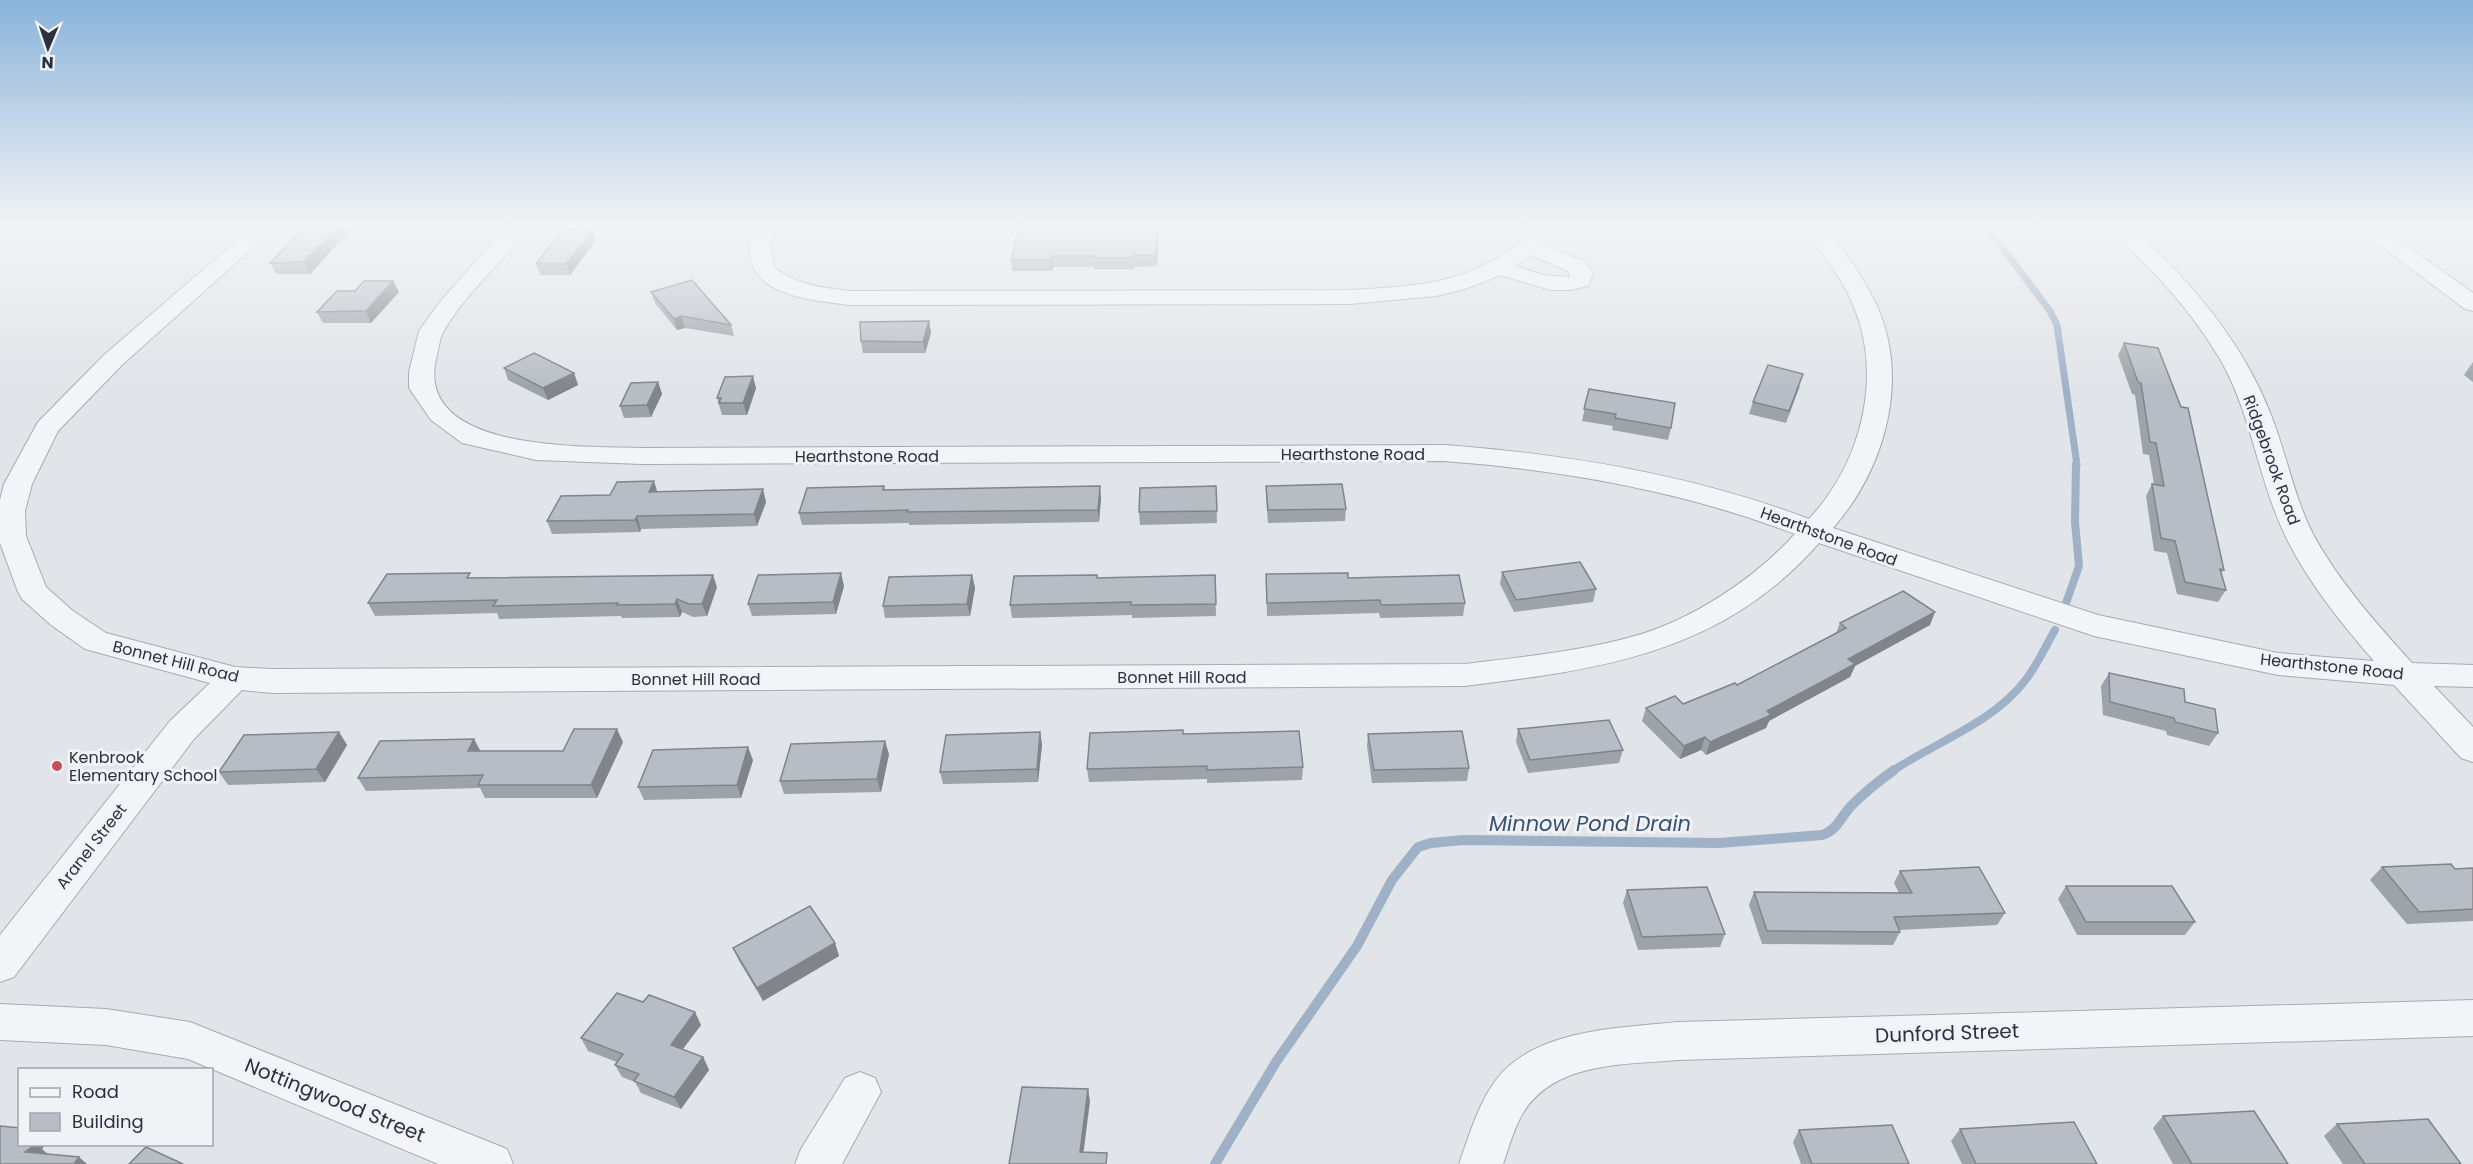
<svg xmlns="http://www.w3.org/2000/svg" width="2473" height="1164" font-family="Poppins,sans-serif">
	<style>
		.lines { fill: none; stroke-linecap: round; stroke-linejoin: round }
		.stream-far2 { stroke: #9eb1c6; stroke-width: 7 }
		.stream-far1 { stroke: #9eb1c6; stroke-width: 8 }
		.stream { stroke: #9eb1c6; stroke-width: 10 }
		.minor-casing { stroke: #a6abb2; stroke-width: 2 }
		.minor { fill: #f3f4f7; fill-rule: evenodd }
		.wall { fill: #9ea3a9 }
		.shaded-wall { fill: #81848a }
		.building { fill: #b8bdc5; stroke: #81848a; stroke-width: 1.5 }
		.poi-dot { fill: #c54e5f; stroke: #f0f2f6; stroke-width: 2 }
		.labels { text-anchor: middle; stroke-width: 6; stroke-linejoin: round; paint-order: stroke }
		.street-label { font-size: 16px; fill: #2a313f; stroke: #f0f2f6 }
		.poi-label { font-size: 16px; fill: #2a313f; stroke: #f0f2f6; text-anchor: start }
		.near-street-label { font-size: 20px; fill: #2a313f; stroke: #f0f2f6 }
		.near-water-label { font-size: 21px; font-style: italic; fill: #375070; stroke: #f0f2f6 }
	</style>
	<rect width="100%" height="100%" fill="#e1e4e8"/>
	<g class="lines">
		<path class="stream-far2" d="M1986,226L2050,311L2057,325L2077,465"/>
		<g class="stream-far1">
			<path d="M2066,603L2079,566L2075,522L2076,464"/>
			<path d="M1891,772C1935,742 1991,724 2024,682C2037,666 2045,647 2055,630"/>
		</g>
		<path class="stream" d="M1215,1164L1276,1062L1357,946L1392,880L1418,847L1431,843L1463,840L1719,843L1822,835C1838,830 1841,816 1852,805C1865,792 1879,781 1894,770"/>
		<g class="minor-casing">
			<g id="minor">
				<path d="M254,226H277L122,365L58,431L32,484L25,511L26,536L46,587L73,611L106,633L235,667L272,669L1465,664C1520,657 1577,652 1631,637C1691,621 1754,579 1795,534C1683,491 1564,470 1444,461L642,464L536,460L471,445L462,443L431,420L409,388V372L419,331L439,303L507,226H529C504,262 467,291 445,329C439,337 439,350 436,359C415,453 586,446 642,448L1444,445C1567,454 1693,475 1809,519C1861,463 1883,378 1854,307C1842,276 1821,253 1802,226H1824C1844,251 1863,276 1877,306C1910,380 1885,469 1833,528L2098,615L2278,653L2374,661C2335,616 2294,565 2274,509C2255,458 2247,406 2220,359C2201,327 2178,298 2153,272C2139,257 2120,243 2108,226H2131C2189,280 2242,340 2271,415C2287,455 2294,498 2314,536C2340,583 2376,623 2412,663L2473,665V687L2434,686L2473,727V762L2461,758L2394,685L2278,675L2094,636L1819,543C1722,653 1603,669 1465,686L272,693L242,690L194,739L14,977L0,982V935L170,721L210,683L85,649L51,625L22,599L18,592L0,543V500L4,484L38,422L104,355Z"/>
				<path d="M757,226H778L770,246L775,268C800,286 820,287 849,291L1350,290C1404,287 1456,285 1502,255C1514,248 1526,240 1531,226H1551L1542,244L1584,261L1593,273L1588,286L1570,290H1550L1501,275L1465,289L1436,296L1350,304L849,305C812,300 750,297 749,248C748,241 754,232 757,226ZM1531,255L1568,271L1570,277L1543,275L1516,266Z"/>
				<path d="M2356,226H2379L2473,293V311L2465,309L2359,230Z"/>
				<path d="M2473,1000V1036L1678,1060C1625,1065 1555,1061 1523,1113C1514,1128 1509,1147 1503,1164H1459C1469,1136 1478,1104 1496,1080C1534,1029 1620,1028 1678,1022Z"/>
				<path d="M0,1004L106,1009L190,1022L507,1149L513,1164H438L188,1059L106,1045L0,1040Z"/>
				<path d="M860,1072L875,1078L881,1092L842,1164H795L801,1149L845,1078Z"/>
			</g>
		</g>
		<use href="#minor" class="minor"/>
	</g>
	<g class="wall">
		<path d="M307,226H359L356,229H351L310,274H276L270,263Z"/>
		<path d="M1159,226L1157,266L1134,267V269H1094V267H1053L1052,271H1012L1011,260Z"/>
		<path d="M596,240L570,275H540L536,264Z"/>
		<path d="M355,291L399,292L371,323H323L317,312Z"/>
		<path d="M651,292L731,325L734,336L685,328L677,330L655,303Z"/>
		<path d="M929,321L931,333L925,353H863L861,341Z"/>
		<path d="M2124,343L2224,570L2221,573L2226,590L2218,602L2177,594L2167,553L2154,551L2146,496L2152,484H2154L2149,455L2143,454L2135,395L2132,394L2118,355Z"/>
		<path d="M2473,362V382L2464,375Z"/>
		<path d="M504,368L574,373L578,385L548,400L508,380Z"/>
		<path d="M658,382L662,394L651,417L624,418L620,406Z"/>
		<path d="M1800,386L1786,423L1749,414L1753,402Z"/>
		<path d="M756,388L747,415H722L717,398Z"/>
		<path d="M1589,389L1671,428L1668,440L1612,430L1613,426L1582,421Z"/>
		<path d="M884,486L885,490L1101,498L1099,522L909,525V523L802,525L799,513Z"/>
		<path d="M1216,486L1217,523L1140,525L1139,512Z"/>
		<path d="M1266,486L1346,509L1345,521L1268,523L1266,498Z"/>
		<path d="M657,491L766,502L757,526L641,529L640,532L552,534L547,521L610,495Z"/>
		<path d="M1502,572L1596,589L1593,602L1514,612L1500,584Z"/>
		<path d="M1266,574L1348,578L1465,603L1463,616L1380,618L1379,613L1267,616Z"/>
		<path d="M972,575L975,588L970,616L885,618L883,606Z"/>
		<path d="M1215,575L1216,616L1132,618V615L1012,618L1010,605L1097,578Z"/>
		<path d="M472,578L717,587L707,616L693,617L682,612L680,617L622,618L621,616L499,619L497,613L375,616L368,603Z"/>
		<path d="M844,586L836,614L752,616L748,604Z"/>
		<path d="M1840,623L1930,625L1855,666L1850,677L1769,721L1766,728L1706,755L1701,750L1680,759L1642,721L1646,708L1683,704L1737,685L1836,633Z"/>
		<path d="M2109,673L2185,702L2218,733L2209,746L2167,735L2166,731L2103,715L2101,686Z"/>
		<path d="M1518,729L1623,750L1619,763L1528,773L1516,742Z"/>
		<path d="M339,732L347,745L325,782L228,785L219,772Z"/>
		<path d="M1040,732L1042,745L1038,782L943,784L940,772Z"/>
		<path d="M1183,734L1303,767L1302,780L1207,783V779L1089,782L1087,769Z"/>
		<path d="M1368,734L1469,768L1467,781L1372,783L1367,746Z"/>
		<path d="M623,742L597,798H485L480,788L366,791L358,778L481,751H563Z"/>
		<path d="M889,754L881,792L784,794L780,781Z"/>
		<path d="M753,760L741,798L644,800L638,787Z"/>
		<path d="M2382,867L2455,869L2473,868V921L2407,924L2370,880Z"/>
		<path d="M1900,871L2005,913L1997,925L1899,930L1900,932L1893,945L1762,944L1749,905L1754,892L1899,893L1894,883Z"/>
		<path d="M2066,886L2195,922L2185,935H2077L2058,899Z"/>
		<path d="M1627,890L1725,934L1720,947L1638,950L1623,903Z"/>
		<path d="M835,943L839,956L763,1001L739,961L733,948Z"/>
		<path d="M701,1025L682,1049L703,1057L709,1070L681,1109L641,1093L635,1082L622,1077L615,1065L617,1062L588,1051L581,1038Z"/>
		<path d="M2163,1116L2288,1164H2173L2153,1128Z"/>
		<path d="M2337,1124L2461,1164H2343L2324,1136Z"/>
		<path d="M1960,1129L2097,1164H1962L1951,1141Z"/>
		<path d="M1799,1130L1909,1164H1801L1793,1142Z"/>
	</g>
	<g class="shaded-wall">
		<path d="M339,226H349L351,229L310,274L304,262Z"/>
		<path d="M1158,226H1159L1157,266L1156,255Z"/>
		<path d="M593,230L596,240L570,275L566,264Z"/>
		<path d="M1052,256L1053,267L1052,271L1051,260Z"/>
		<path d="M393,281L399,292L371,323L366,311Z"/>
		<path d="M681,316L685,328L677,330L674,319Z"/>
		<path d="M929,321L931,333L925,353L923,342Z"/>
		<path d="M574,373L578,385L548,400L543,388Z"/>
		<path d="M753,376L756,388L747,415L743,403Z"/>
		<path d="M658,382L662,394L651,417L647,405Z"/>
		<path d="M654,481L658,494L649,492Z"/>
		<path d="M1100,486L1101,498L1099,522L1098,510Z"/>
		<path d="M763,489L766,502L757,526L754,514Z"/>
		<path d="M637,516L641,529L640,532L635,520Z"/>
		<path d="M841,573L844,586L836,614L833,602Z"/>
		<path d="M713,575L717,587L707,616L702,604Z"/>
		<path d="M972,575L975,588L970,616L967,604Z"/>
		<path d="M677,599L682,612L680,617L675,604Z"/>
		<path d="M1935,612L1930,625L1855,666L1850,677L1769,721L1766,728L1706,755L1710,742L1767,711L1848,659Z"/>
		<path d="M617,729L623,742L597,798L591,785Z"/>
		<path d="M339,732L347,745L325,782L316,769Z"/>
		<path d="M1040,732L1042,745L1038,782L1037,769Z"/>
		<path d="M1705,737L1701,750L1680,759L1684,746Z"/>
		<path d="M474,739L481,752L468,751Z"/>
		<path d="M885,741L889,754L881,792L877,779Z"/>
		<path d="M748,747L753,760L741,798L737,785Z"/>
		<path d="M835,943L839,956L763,1001L757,988Z"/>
		<path d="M695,1012L701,1025L677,1057L671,1045Z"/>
		<path d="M703,1057L709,1070L681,1109L674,1097Z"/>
		<path d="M1088,1089L1090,1101L1082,1164L1080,1152Z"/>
		<path d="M26,1144H46L42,1149L50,1156L25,1152Z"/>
		<path d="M79,1157L87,1164H74Z"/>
	</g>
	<g class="building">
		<path d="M307,226H339L304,262L270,263Z"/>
		<path d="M1019,226H1158L1156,255H1133V258H1093L1094,256H1052L1051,260H1011Z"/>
		<path d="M563,229L593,230L566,264H536Z"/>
		<path d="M692,280L731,325L681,316L674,319L651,292Z"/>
		<path d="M364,281H393L366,311L317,312L337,291H355Z"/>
		<path d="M929,321L923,342L861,341L860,322Z"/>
		<path d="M2124,343L2158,348L2181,407L2188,408L2224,570L2220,569L2226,590L2185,582L2175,541L2161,538L2152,484L2164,486L2156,443L2150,442L2141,383L2138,382Z"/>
		<path d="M534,353L574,373L543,388L504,368Z"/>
		<path d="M1768,365L1803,374L1789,411L1753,402Z"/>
		<path d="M753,376L743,403H719L721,398H717L725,377Z"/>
		<path d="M658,382L647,405L620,406L631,383Z"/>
		<path d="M1589,389L1675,403L1671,428L1615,418L1616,414L1584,409Z"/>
		<path d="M654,481L649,492L763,489L754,514L637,516L635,520L547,521L561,496L610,495L617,482Z"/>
		<path d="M1342,484L1346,509L1268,510L1266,486Z"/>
		<path d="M884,486L883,490L1100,486L1098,510L907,512L908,510L799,513L807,488Z"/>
		<path d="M1216,486L1217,511L1139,512L1140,488Z"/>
		<path d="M1580,562L1596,589L1516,600L1502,572Z"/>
		<path d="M470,573L467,578L713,575L702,604H689L677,599L675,604L617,605L618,603L493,606L497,600L368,603L387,574Z"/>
		<path d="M841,573L833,602L748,604L758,575Z"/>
		<path d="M1348,573V578L1459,575L1465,603L1381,605L1380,600L1267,603L1266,574Z"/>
		<path d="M972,575L967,604L883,606L889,577Z"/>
		<path d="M1097,575V578L1215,575L1216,604L1131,605V602L1010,605L1014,576Z"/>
		<path d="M1903,591L1935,612L1848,659L1855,664L1767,711L1771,715L1710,742L1705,737L1684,746L1646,708L1675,696L1683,704L1735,683L1737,685L1846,628L1840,623Z"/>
		<path d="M2109,673L2184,689L2185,702L2215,709L2218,733L2175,722L2174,718L2110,702Z"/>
		<path d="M1609,720L1623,750L1530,760L1518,729Z"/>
		<path d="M574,729H617L591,785H478L483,775L358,778L380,741L474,739L468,751H563Z"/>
		<path d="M1183,730V734L1299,731L1303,767L1207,770V766L1087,769L1090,733Z"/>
		<path d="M1462,731L1469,768L1374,770L1368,734Z"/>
		<path d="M339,732L316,769L219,772L244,735Z"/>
		<path d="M1040,732L1037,769L940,772L946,735Z"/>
		<path d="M885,741L877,779L780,781L791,744Z"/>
		<path d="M748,747L737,785L638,787L653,750Z"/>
		<path d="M2451,864L2455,869L2473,868V909L2419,912L2382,867Z"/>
		<path d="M1979,867L2005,913L1894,917L1900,932L1767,931L1754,892L1912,893L1900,871Z"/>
		<path d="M2066,886H2172L2195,922H2086Z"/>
		<path d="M1707,887L1725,934L1642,937L1627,890Z"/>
		<path d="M810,906L835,943L757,988L733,948Z"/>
		<path d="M617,993L643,1002L649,995L695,1012L671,1045L703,1057L674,1097L634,1081L639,1074L615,1065L623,1054L581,1038Z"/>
		<path d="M1022,1087L1088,1089L1080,1152L1107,1153L1106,1164H1009Z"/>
		<path d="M2254,1111L2288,1164H2192L2163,1116Z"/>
		<path d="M2428,1119L2461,1164H2365L2337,1124Z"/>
		<path d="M2074,1122L2097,1164H1976L1960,1129Z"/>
		<path d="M1892,1125L1909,1164H1812L1799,1130Z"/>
		<path d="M0,1126L20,1128V1144H36L25,1152L79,1157L74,1164H0Z"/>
		<path d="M146,1147L183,1164H129Z"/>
	</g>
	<linearGradient id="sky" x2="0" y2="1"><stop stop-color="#8ab3da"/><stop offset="0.58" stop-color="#f2f3f5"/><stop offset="1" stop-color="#f2f3f5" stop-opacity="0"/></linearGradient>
	<rect width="2473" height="389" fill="url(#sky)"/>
	<circle class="poi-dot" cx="57" cy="766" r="6"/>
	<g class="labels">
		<g class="street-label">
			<text x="1353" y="460">Hearthstone Road</text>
			<text x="867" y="462">Hearthstone Road</text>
			<text transform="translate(2272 460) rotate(70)" y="6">Ridgebrook Road</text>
			<text transform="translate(1829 536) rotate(20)" y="6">Hearthstone Road</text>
			<text transform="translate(176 661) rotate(14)" y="6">Bonnet Hill Road</text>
			<text transform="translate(2332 666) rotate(6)" y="6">Hearthstone Road</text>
			<text x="1182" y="683">Bonnet Hill Road</text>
			<text x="696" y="685">Bonnet Hill Road</text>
			<text transform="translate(91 846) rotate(-52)" y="6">Aranel Street</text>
		</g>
		<g class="poi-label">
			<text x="69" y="763">Kenbrook<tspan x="69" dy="18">Elementary School</tspan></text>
		</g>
		<g class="near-street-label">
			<text transform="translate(1947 1033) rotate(-2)" y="7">Dunford Street</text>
			<text transform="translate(335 1100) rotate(22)" y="7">Nottingwood Street</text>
		</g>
		<g class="near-water-label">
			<text x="1590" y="831">Minnow Pond Drain</text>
		</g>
	</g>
	<rect x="18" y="1068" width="195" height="78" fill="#f0f2f6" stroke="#a1a5ad" stroke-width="1.5"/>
	<rect x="30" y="1088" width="30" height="9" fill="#f3f4f7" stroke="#a1a5ad" stroke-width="1.5"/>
	<text x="72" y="1098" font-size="18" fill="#2a313f">Road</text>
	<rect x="30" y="1113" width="30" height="18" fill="#b8bdc5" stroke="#a1a5ad" stroke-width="1.5"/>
	<text x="72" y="1128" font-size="18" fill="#2a313f">Building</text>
	<g transform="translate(48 48) rotate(182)" stroke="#f0f2f6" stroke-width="4.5" paint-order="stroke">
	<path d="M0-4.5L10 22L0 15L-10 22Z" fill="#2a313f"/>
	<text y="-9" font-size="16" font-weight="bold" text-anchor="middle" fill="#2a313f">N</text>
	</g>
</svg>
